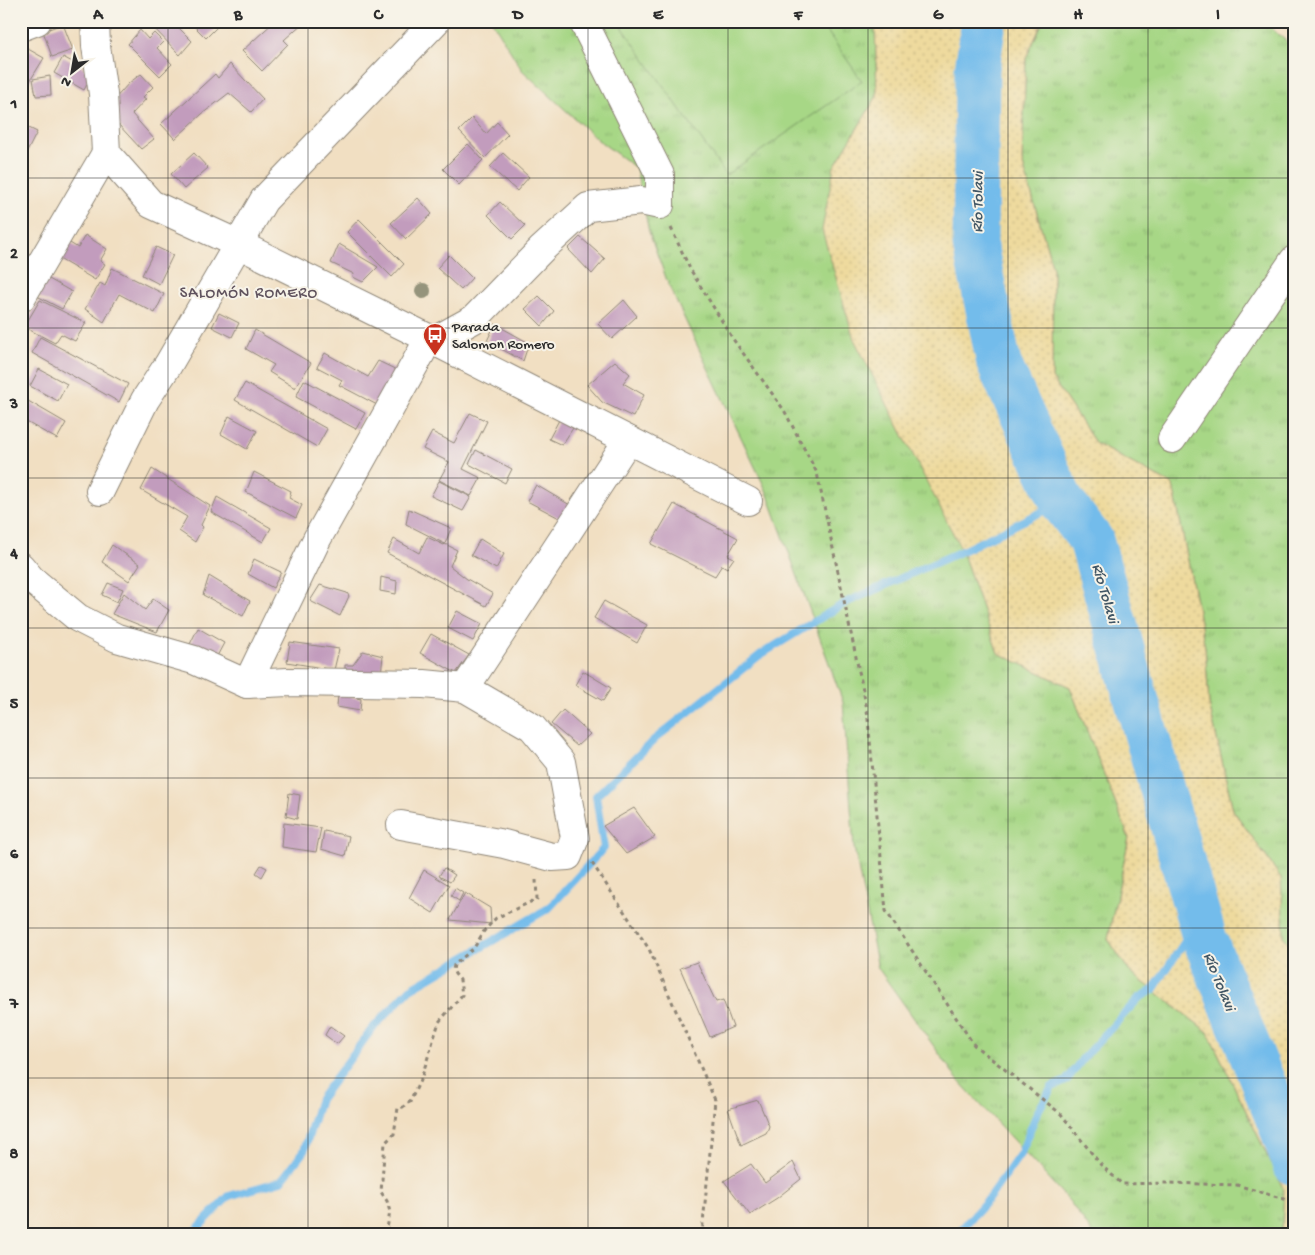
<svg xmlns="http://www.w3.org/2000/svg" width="1315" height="1255" font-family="'Gochi Hand',sans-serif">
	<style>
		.grass { fill: url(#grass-tufts); stroke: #698158 }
		.sand { fill: url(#sand-dots); stroke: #8c8264 }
		.garden { fill: #a7d786; stroke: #698158 }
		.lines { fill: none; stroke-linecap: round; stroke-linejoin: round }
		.stream { stroke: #73bceb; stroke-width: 8 }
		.river { stroke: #73bceb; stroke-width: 45 }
		.building { fill: #c29cbd }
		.minor-casing { stroke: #8e8576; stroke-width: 30 }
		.path { stroke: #8e8576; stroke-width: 3; stroke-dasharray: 4 4; stroke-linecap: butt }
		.minor { stroke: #fff; stroke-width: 28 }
		.tree { fill: #95947c }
		.grid { fill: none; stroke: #2b2b2b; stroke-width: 1; stroke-opacity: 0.55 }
		.labels { text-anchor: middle; stroke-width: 4; stroke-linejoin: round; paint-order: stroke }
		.poi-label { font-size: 15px; fill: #2b2b2b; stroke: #f7f3e8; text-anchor: start }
		.water-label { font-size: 16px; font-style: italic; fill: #415665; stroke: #f7f3e8 }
		.neighbourhood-label { font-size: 16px; letter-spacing: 1px; fill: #60535e; stroke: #f7f3e8 }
		.neatline { fill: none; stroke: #2b2b2b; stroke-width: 2 }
		.grid-label { font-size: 16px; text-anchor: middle; font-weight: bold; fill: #2b2b2b }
	</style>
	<defs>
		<pattern id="grass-tufts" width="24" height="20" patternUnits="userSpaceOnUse" patternTransform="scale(1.25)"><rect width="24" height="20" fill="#a7d786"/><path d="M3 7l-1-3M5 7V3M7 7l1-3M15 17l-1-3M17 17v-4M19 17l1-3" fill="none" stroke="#90b974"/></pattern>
		<pattern id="sand-dots" width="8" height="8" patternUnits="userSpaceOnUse" patternTransform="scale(1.25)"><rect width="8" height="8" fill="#eeda9e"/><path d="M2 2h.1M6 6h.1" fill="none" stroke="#cb8" stroke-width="1.8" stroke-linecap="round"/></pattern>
	</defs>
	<rect width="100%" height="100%" fill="#f7f3e8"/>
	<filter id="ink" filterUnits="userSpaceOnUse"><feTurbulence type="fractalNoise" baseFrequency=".02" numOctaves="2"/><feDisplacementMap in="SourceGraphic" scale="10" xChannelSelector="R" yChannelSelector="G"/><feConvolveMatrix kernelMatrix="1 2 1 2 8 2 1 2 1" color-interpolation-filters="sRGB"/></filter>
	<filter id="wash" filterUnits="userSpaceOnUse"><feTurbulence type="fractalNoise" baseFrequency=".0096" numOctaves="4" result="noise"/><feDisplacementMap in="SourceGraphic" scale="20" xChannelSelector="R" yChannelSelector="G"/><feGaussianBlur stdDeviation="1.12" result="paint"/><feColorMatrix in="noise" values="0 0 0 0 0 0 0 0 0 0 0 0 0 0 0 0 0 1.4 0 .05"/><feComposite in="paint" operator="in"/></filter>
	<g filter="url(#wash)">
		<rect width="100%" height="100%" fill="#f1dfc2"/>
		<g class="grass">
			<path d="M492,21H875L877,96L834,167L962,551L998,653L1070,687L1129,838L1108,939L1130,972L1208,1032L1284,1190L1282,1234H1093L1070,1202L958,1080L878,968L854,847L843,702L767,492L669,286L649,232L636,168L598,140L522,70Z"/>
			<path d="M1043,21H1263L1294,48V951L1284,937L1281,878L1233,810L1209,704L1205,647L1173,485L1096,444L1052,378L1053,269L1022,161L1026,58Z"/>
		</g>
		<path class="sand" d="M875,21H1043L1026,58L1022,161L1053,269L1052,378L1096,444L1173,485L1205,647L1209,704L1233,810L1281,878L1284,937L1294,951V1234H1282L1284,1190L1208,1032L1130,972L1108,939L1129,838L1070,687L998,653L962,551L854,339L822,230L834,167L877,96Z"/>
		<path class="garden" d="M618,21H820L862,81L726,175Z"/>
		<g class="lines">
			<g class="stream">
				<path d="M192,1234L229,1196L281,1181L304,1151L320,1099L372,1029L410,989L549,908L604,848L596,796L655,739L760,655L845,603L962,551L1062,502"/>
				<path d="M957,1234L989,1198L1021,1153L1037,1113L1052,1087L1066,1081L1084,1057L1139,998L1153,990L1199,920"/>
			</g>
			<path class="river" d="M984,21L977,69L975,245L999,364L1062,502L1091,540L1205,940L1285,1136L1294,1163"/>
		</g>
		<g id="blocks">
			<g class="building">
				<path d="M149,21H172L192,41L180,55L148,22Z"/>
				<path d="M189,21H218L221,23L206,38Z"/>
				<path d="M275,21H305L284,40L288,44L262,71L242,51Z"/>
				<path d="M63,24L73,50L52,57L43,31Z"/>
				<path d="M140,30L148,39L154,33L163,42L157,48L172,64L160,76L128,44Z"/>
				<path d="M21,45L44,58L28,84L21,80Z"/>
				<path d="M63,57L93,73L84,90L54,73Z"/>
				<path d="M230,64L263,99L251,112L229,93L202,114L175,139L161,124L215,74L218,78Z"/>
				<path d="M141,74L153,87L143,97L146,99L132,114L154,139L141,149L105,110L129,83Z"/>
				<path d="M50,76L51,95L36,96L33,79Z"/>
				<path d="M472,118L486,134L497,122L508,134L485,158L459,131Z"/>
				<path d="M21,124L37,132L27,152L21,149Z"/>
				<path d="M468,144L483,160L459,185L443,169Z"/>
				<path d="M194,153L208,168L184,189L171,174Z"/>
				<path d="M503,153L529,177L517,191L490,167Z"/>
				<path d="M418,198L432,214L406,239L391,223Z"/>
				<path d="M500,202L525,226L512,239L488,215Z"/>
				<path d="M359,219L404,264L392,277L347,232Z"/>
				<path d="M85,235L107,249L100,261L105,264L95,280L56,257L65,240L78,248Z"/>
				<path d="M580,237L605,259L592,274L568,249Z"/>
				<path d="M339,244L378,267L363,282L353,277L354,274L331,263Z"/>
				<path d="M156,247L173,255L159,284L142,275Z"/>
				<path d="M449,255L472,278L461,290L437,268Z"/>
				<path d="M112,268L164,294L155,313L119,294L104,322L85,309L100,283L105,286Z"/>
				<path d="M49,279L72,292L62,309L37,296Z"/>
				<path d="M539,296L554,311L542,326L525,309Z"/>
				<path d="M40,300L86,323L75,341L61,334L55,343L24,327Z"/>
				<path d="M624,300L637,316L612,339L598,324Z"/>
				<path d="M219,313L239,323L232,337L212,327Z"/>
				<path d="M495,324L529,343L523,361L487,341Z"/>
				<path d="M255,330L311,363L295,388L269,372L274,365L246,349Z"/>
				<path d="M40,337L128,384L119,402L32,353Z"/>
				<path d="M325,353L368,377L378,361L399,371L379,406L339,385L342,380L317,367Z"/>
				<path d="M615,361L630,374L623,383L644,395L633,417L602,402L587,385Z"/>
				<path d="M39,369L67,384L58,401L30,386Z"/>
				<path d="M304,380L365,413L356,429L296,397Z"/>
				<path d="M245,383L327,429L317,447L235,400Z"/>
				<path d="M23,398L66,423L57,439L21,419V402Z"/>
				<path d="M470,413L487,421L463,469L481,478L471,496L439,480L449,462L423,449L432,432L454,443Z"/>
				<path d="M229,416L257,431L247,449L221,434Z"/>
				<path d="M559,420L573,428L562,445L549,439Z"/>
				<path d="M476,450L512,469L505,483L469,464Z"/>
				<path d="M152,469L210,506L201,525L203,527L195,542L179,531L187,517L141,490Z"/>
				<path d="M254,472L291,491L289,498L302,505L296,518L246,492Z"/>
				<path d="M439,481L471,497L463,511L431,496Z"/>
				<path d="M536,485L570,505L563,520L527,501Z"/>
				<path d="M217,497L271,528L263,542L211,512Z"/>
				<path d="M674,504L738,538L728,555L734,558L727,568L722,565L715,576L651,544Z"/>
				<path d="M409,509L451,528L445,544L457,550L450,566L467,579L493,594L486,606L387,553L394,539L419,553L427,537L444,545L445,544L406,524Z"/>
				<path d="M480,539L504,554L496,569L471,555Z"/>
				<path d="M112,545L140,564L129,581L102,562Z"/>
				<path d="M254,559L281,572L273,588L248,574Z"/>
				<path d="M209,576L250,601L243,616L203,595Z"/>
				<path d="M381,577L397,581L396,594L380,591Z"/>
				<path d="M108,583L123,589L117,602L102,595Z"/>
				<path d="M320,585L347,593L349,596L340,616L310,601Z"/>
				<path d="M124,593L145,610L153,599L169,610L157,632L112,614Z"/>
				<path d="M604,601L647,625L637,643L594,618Z"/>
				<path d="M457,611L482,624L473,641L448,628Z"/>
				<path d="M198,628L224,643L216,658L190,644Z"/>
				<path d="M431,634L469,655L456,673L420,653Z"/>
				<path d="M290,642L339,649L334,670L287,662Z"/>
				<path d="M363,651L383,656L381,674L345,673V665H353Z"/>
				<path d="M583,671L611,688L603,701L575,685Z"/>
				<path d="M338,694L361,699L360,711L337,707Z"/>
				<path d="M563,710L590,734L577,746L551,724Z"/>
				<path d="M289,793L300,795L297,819L286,816Z"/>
				<path d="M634,808L655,837L626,854L603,826Z"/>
				<path d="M284,823L321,828L316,852L282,847Z"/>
				<path d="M324,831L349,836L345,856L321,849Z"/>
				<path d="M261,865L267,868L262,877L256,873Z"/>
				<path d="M444,868L455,875L450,882L439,876Z"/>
				<path d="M424,870L449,885L433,913L409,898Z"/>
				<path d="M455,888L463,893L459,901L451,896Z"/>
				<path d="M465,893L490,908L491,924L450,920Z"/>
				<path d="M697,962L716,1002L723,1000L733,1027L710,1037L680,968Z"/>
				<path d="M330,1026L344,1036L337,1044L325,1035Z"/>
				<path d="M758,1100L769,1126L768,1129L766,1133L741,1145L728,1109Z"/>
				<path d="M793,1162L801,1179L777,1198L750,1215L724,1181L751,1164L765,1183Z"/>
			</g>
		</g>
	</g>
	<g filter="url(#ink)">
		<use href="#blocks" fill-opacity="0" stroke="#8e8576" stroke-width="1"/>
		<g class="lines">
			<g class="minor-casing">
				<g id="minor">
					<path d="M95,21L96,46L103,94L106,153L151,204L238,244L434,341L748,501"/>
					<path d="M21,27L37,21"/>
					<path d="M21,298L106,153"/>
					<path d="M1172,439L1294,260"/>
					<path d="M100,491L145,400L168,365L264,200L436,21"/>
					<path d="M21,567L31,579L78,618L117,638L194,660L247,684L288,682L424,684L465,688L532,727L561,762L575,838L568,856L552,857L504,844L401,825"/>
					<path d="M247,684L317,539L425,346L474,319L542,249L588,207L641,201L660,205V175L583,21"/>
					<path d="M465,688L628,440"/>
				</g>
			</g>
			<g class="path">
				<path d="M671,228L690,269L733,339L784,410L817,473L867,709L886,911L974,1045L1061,1114L1101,1165L1122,1184L1168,1183L1237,1185L1294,1202"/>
				<path d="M592,863L649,949L715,1100L702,1234"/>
				<path d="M386,1234L390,1212L387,1201L381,1192L385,1143L394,1134L398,1108L403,1107L406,1104L410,1102L422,1076L439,1022L462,995L460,980L455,974L453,970L454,965L474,948L484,931L496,918L537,899L536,880"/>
			</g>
			<use href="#minor" class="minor"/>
		</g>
		<circle class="tree" cx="423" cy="291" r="8"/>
	</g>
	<path class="grid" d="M168,21V1234M308,21V1234M448,21V1234M588,21V1234M728,21V1234M868,21V1234M1008,21V1234M1148,21V1234M21,178H1294M21,328H1294M21,478H1294M21,628H1294M21,778H1294M21,928H1294M21,1078H1294"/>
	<defs>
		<g id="bus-pin" transform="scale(1.25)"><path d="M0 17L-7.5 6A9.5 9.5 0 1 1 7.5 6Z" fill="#c8321e" stroke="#f7f3e8"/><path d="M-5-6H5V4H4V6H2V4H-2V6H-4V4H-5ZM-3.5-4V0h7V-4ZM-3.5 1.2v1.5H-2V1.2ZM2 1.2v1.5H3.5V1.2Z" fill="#fff"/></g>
	</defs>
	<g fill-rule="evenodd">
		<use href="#bus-pin" x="435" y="335"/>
	</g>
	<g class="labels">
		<g class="poi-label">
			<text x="452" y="331">Parada<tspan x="452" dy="17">Salomon Romero</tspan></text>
		</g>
		<g class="water-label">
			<text transform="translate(976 202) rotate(-89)" y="6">Río Tolavi</text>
			<text transform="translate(1107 593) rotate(74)" y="6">Río Tolavi</text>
			<text transform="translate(1221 981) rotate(68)" y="6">Río Tolavi</text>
		</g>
		<g class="neighbourhood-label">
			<text x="249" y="297">SALOMÓN ROMERO</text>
		</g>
	</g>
	<rect width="1315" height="1255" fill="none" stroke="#f7f3e8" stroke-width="55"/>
	<g transform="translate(72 72) rotate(211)" stroke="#f7f3e8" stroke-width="4" paint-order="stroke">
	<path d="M0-4L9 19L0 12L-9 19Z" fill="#2b2b2b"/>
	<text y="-8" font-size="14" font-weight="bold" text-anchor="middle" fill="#2b2b2b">N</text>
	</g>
	<rect x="28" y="28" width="1260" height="1200" class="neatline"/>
	<g class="grid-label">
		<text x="98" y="19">A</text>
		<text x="238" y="19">B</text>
		<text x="378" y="19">C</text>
		<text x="518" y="19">D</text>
		<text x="658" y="19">E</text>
		<text x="798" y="19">F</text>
		<text x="938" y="19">G</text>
		<text x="1078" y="19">H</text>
		<text x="1218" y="19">I</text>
		<text x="14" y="108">1</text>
		<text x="14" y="258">2</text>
		<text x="14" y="408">3</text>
		<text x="14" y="558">4</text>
		<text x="14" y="708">5</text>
		<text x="14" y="858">6</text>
		<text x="14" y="1008">7</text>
		<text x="14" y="1158">8</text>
	</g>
</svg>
